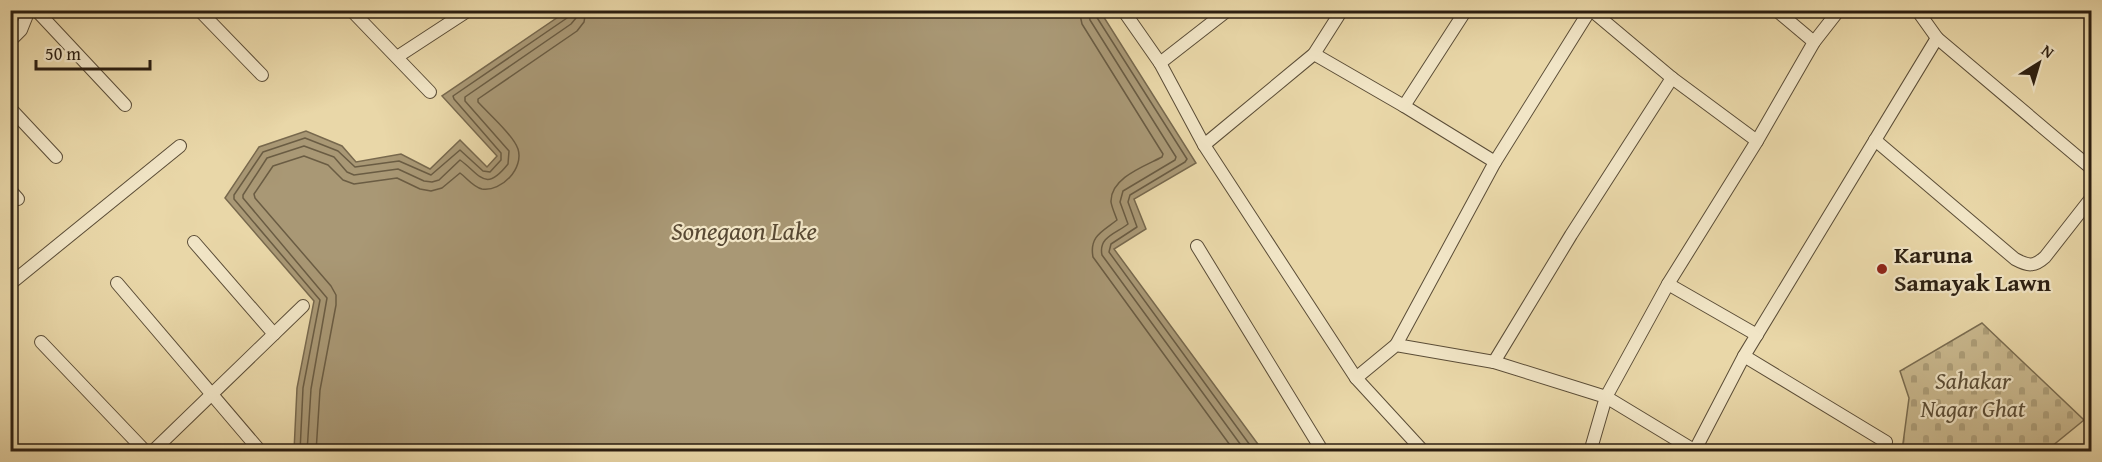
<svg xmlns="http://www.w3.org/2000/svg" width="2102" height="462" font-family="'Gentium Book Plus',serif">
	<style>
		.cemetery { fill: url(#cemetery-stones); stroke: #7a6c50; stroke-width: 1.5 }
		.water { fill: #a99875; stroke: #77684d; stroke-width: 1.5 }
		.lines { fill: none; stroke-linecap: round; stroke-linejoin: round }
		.shore { stroke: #6a5c43; stroke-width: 1.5 }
		.street-casing { stroke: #5b4d37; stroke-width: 14 }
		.street { stroke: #f1e5c6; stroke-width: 12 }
		.poi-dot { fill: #8f2418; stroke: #f1e5c6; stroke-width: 2 }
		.labels { text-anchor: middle; stroke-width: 4.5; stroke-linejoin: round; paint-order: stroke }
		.poi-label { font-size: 24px; font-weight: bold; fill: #2c1f11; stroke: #f1e5c6; text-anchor: start }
		.park-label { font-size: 24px; font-style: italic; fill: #5b4d36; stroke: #f1e5c6 }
		.water-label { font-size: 26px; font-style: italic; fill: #584934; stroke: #f1e5c6 }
	</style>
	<defs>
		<pattern id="cemetery-stones" width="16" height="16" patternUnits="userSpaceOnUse" patternTransform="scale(1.5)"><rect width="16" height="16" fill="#c9b88e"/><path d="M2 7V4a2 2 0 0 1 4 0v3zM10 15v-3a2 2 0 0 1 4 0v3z" fill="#ad9e79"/></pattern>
	</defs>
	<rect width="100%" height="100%" fill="#e9d7a8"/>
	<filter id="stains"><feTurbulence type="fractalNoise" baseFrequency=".00333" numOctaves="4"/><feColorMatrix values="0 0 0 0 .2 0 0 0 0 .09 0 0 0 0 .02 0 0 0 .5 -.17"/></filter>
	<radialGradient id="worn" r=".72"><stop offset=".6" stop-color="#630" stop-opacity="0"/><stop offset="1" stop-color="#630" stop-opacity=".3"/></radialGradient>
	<path class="cemetery" d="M1982,323L2084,420L2046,451H1902L1909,398L1900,371Z"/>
	<path class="water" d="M567,11H1100L1196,163L1134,199L1146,229L1114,249L1263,451H294L297,388L314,301L225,198L259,147L306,131L342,146L356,162L401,154L430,169L460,140L487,167L497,156L442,96Z"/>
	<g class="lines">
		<g class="shore">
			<path d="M1079,10L1082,24L1163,154L1162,157C1145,166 1110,178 1111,202C1112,208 1115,214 1117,220C1103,231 1089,236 1093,257L1235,452"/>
			<path d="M1088,10L1090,20L1176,157L1175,160L1123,191L1120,202L1128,224C1117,233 1098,237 1102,255L1246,452"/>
			<path d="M1095,10L1096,16L1187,159L1185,162L1130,195L1128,202L1137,227L1111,244L1109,252L1255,452"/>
			<path d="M300,452L303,388L320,300L234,199V195L263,152L305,138L338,151L355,167L399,161L431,175L460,150L483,171L490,172L501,160V153L454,99L453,96L567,18L569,10"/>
			<path d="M307,452L311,389L327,298L243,198V195L267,158L304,146L334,157L347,172L354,175L398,169L424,181L432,182L439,180L460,160C481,175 485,193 508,164L509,151L465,101V97L571,24L576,18L577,10"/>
			<path d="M316,452L320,390L336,305V295L331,286L255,198L254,194L273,166L304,156L328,165L343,180L354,184L397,178L420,189L431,191L442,188L460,173C467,178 473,187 482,189C502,192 524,168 518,149C513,135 489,114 478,102V99L577,31L584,22L586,10"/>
		</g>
		<g class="street-casing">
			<g id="street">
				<path d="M36,10L125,105"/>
				<path d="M199,10L262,75"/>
				<path d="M351,10L430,92"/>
				<path d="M1123,10L1160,63L1204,145L1356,378"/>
				<path d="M1591,10L1672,78L1757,141"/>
				<path d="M1776,10L1814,42"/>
				<path d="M1917,10L1937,38L2092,169"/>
				<path d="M10,41L21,30L29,10"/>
				<path d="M1314,54L1404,106"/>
				<path d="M397,57L469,10"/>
				<path d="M1160,63L1228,10"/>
				<path d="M10,108L56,157"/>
				<path d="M1875,140L2015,259C2028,266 2034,267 2045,257L2092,197"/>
				<path d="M1204,145L1314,54L1342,10"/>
				<path d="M1495,162L1590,10"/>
				<path d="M10,190L18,199"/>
				<path d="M194,242L274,334"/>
				<path d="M1197,246L1323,452"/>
				<path d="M117,283L261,452"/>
				<path d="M10,284L180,146"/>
				<path d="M1668,284L1757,335"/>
				<path d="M41,342L146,452"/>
				<path d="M1396,345L1495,162L1404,106L1466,10"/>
				<path d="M1744,356L1886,442"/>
				<path d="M1494,362L1571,235L1672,78"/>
				<path d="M1695,450L1744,356L1937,38"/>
				<path d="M152,452L303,306"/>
				<path d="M1424,452L1356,378L1396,345L1494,362L1606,397L1590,452"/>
				<path d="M1697,452L1606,397L1668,284L1757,141L1814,42L1839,10"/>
			</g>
		</g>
		<use href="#street" class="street"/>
	</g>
	<circle class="poi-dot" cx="1882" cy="269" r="6"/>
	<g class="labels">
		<g class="poi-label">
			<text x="1894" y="263">Karuna<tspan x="1894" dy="28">Samayak Lawn</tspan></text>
		</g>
		<g class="park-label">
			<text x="1973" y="389">Sahakar<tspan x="1973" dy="28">Nagar Ghat</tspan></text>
		</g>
		<g class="water-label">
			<text x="744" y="240">Sonegaon Lake</text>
		</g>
	</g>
	<rect width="2102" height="462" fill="none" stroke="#e9d7a8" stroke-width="36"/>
	<rect x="12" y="12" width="2078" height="438" fill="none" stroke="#2c1f11" stroke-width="3"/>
	<rect x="18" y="18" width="2066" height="426" fill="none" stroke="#2c1f11" stroke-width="1.5"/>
	<g transform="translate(2039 63) rotate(37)" stroke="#f1e5c6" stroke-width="4.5" paint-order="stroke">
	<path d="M0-4.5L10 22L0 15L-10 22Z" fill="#2c1f11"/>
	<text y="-9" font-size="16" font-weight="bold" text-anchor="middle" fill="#2c1f11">N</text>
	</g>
	<path d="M36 60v9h114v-9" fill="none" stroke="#2c1f11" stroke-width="3"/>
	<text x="45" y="60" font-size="18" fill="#2c1f11" stroke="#f1e5c6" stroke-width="4.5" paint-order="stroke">50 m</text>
	<rect width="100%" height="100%" filter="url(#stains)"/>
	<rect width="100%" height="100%" fill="url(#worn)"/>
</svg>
